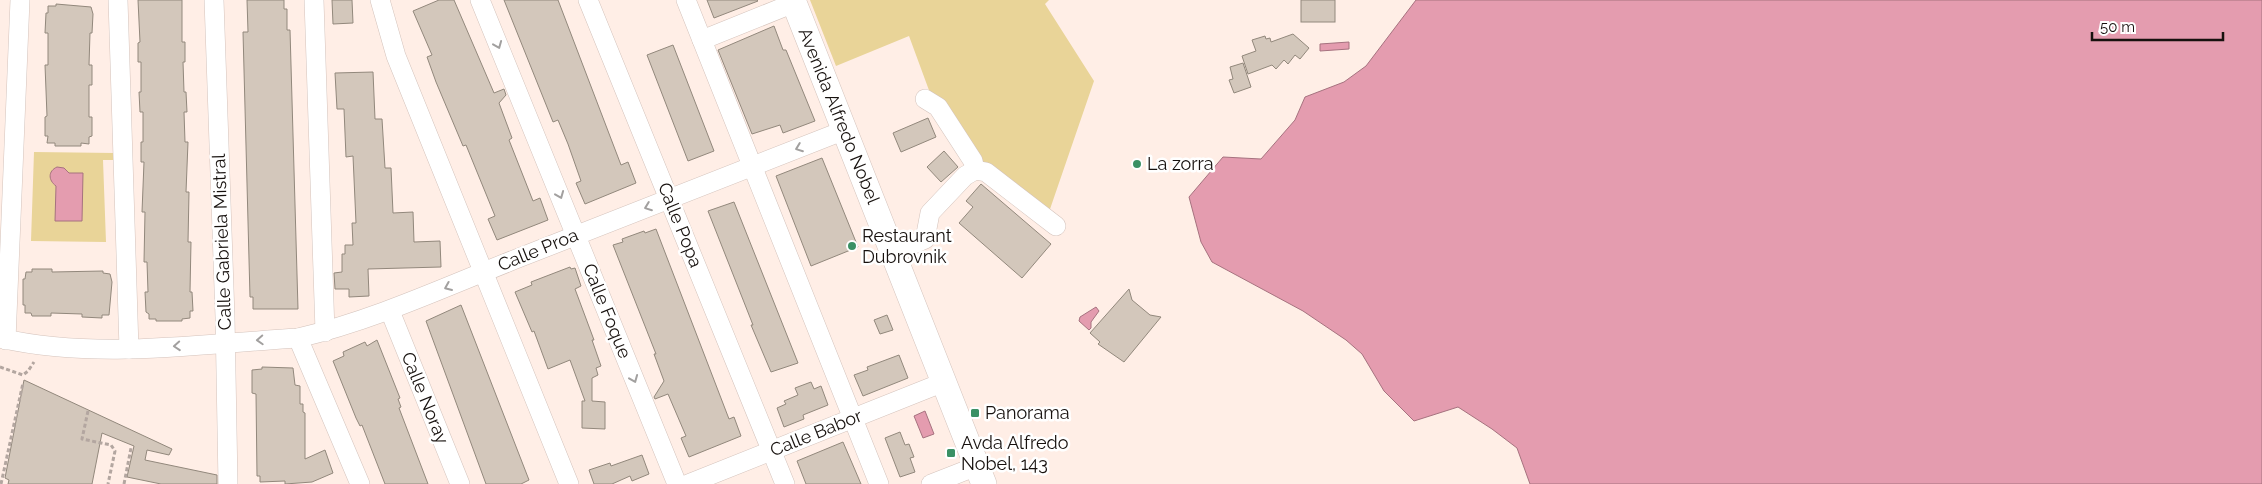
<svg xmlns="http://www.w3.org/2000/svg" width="2262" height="484" font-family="Raleway,sans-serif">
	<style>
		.green { fill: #e9d498 }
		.water { fill: #e49caf; stroke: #a6727f }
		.building { fill: #d3c7bb; stroke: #92887c }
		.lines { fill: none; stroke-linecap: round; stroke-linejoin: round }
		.minor-casing { stroke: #d4c3bc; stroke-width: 20 }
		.major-casing { stroke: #d4c3bc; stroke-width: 26 }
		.path { stroke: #b3a6a0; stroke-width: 3; stroke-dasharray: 4 2.5; stroke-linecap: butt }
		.minor { stroke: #fff; stroke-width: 19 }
		.major { stroke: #fff; stroke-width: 25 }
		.oneway { stroke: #a2a09f }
		.poi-dot { fill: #3a9064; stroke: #fff; stroke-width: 2 }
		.labels { text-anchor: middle; stroke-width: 5; stroke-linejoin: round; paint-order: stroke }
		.street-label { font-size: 18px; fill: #17110e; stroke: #fff }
		.poi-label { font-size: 18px; fill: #17110e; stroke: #fff; text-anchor: start }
	</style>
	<rect width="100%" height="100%" fill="#ffeee6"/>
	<g class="green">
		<path d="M810,0H1049L1045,4L1094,81L1049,212L982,162L945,101L930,93L909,36L836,66Z"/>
		<path d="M34,152L115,153L114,160H103L106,242L31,241Z"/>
	</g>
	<g class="water">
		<path d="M1416,0H2262V484H1530L1517,448L1492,429L1458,407L1414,421L1384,391L1362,354L1346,340L1303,311L1212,262L1201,242L1189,197L1223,157L1261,159L1295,120L1305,97L1344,82L1366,66Z"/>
		<path d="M1349,42V49L1320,51V44Z"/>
		<path d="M57,167L64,168L69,173H83L82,221H55L56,186C48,180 48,171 57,167Z"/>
		<path d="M1096,307L1099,311L1091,322V328L1089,330L1079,321L1080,317Z"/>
		<path d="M925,411L934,434L923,438L914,416Z"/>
	</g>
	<g class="building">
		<path d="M138,0H182V42H185V62H183L184,92H186L187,112H184L185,142H188L186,192H189L188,242H191L190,292H192L193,311H190V318L182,319V321H156V319H149V314L146,312L145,292H148L147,262H144L145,212H142L144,162H141V142H143V112H140L139,92H141V62H138V43L140,42Z"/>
		<path d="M247,0H284V9H287V30H290L298,309H253V297H250L243,32H248Z"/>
		<path d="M332,0H352L353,23L333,24Z"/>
		<path d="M439,0H454L494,93L504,89L506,95L499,103L512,138L509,140L533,201L540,198L548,220L497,240L488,219L495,216L466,145L463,146L436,82L427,57L432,55L413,11Z"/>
		<path d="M504,0H558L621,165L628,162L636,183L585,204L576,183L581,181L568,144L558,120L553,122Z"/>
		<path d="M707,0H757L758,1L714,18Z"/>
		<rect x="1301" y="0" width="34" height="22"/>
		<path d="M56,4L91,7L93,14L92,33H90L89,65H92V85H89V117H92V136L89,137V144L81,143V146H55V143H47L48,136H45V117L47,116L45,65H48V33H45L46,13H48V6H56Z"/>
		<path d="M774,26L783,50H786L815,121L783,133L780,125L752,134L718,50Z"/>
		<path d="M1293,34L1309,48L1300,59L1295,55L1288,64L1284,60L1276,69L1272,65L1248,74L1242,56L1256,51L1252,40L1265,36L1266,39L1270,38L1271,42Z"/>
		<path d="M673,45L714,151L688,161L647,55Z"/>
		<path d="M1243,63L1251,87L1234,93L1229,80L1233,79L1230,67Z"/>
		<path d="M373,72L375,119H382L385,168H391L393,213L413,212L414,242L440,241L441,267L368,269L369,296L349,297V289H335L334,273L342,272V254H345V245H353L352,223H356L353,156L346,157L344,109H337L335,73Z"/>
		<path d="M928,118L936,137L901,152L893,133Z"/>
		<path d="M944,151L958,167L941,182L927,167Z"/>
		<path d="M822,158L858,247L811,266L776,176Z"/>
		<path d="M981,184L1051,244L1022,278L959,223L973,207L966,201Z"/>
		<path d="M734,202L798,363L771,372L751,325H753L708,211Z"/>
		<path d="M656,229L729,419L734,417L741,436L689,457L681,438L686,436L668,394L655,399L654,397L664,381L654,354H656L613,245L623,242L622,239L644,231L645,233Z"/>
		<path d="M570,267L571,269L575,268L581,286L575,289L594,340H592L601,366L596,368L598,375L592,378V401L605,402V429L582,428V401H585L570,360L548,369L534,331L532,332L515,292L532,285L531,282Z"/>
		<path d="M32,269H52V272L103,271V273L110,274L112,282L109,315H102V318L82,317V314L51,313V316H32L31,313H25V305H23V279H25L26,272H32Z"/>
		<path d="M1129,289L1132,300L1150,315L1161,317L1124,362L1098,344L1100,342L1090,333Z"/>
		<path d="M461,305L529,480L521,484H486L426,321Z"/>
		<path d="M887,315L893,330L880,334L874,320Z"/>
		<path d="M377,340L400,398L398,399L401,407L399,408L428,484H385L362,425L360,426L356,418L333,361L344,356L343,352L365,342L367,346Z"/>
		<path d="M899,355L908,378L863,396L854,375L868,370L867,367Z"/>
		<path d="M262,367L293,368L295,385L300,386V404H303V412L305,413V459L325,450L333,473L312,482L285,484V481L260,482V476H257L256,394L252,393V370L262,369Z"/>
		<path d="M24,380L172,449L169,455L147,450L145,460L217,475V484H161L127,477L134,446L102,433L92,484H8L9,480L5,478Z"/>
		<path d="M811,382L814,389L821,386L828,405L803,415L804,419L784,427L777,408L786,404L784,401L798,395L795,388Z"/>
		<path d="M900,432L905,445L909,444L914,457L910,458L915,472L900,477L885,438Z"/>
		<path d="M843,442L861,484H806L797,461Z"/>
		<path d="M642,455L649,474L632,481L630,476L612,484H594L589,470L610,463L611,466Z"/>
	</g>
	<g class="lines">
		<g class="minor-casing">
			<g id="minor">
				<path d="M118,0L129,349"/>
				<path d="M214,0L225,317L228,484"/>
				<path d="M314,0L325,332"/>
				<path d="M380,0L396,56L569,484"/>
				<path d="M480,0L677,484"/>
				<path d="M588,0L785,484"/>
				<path d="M686,0L879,484"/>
				<path d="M702,40L794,3"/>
				<path d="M925,99L938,107L973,161L975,170"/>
				<path d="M893,253L925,239L930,213L965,176L975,170L986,172L1056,226"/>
				<path d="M390,311L460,484"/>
				<path d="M0,338C97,360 199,344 298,338C375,320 447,286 521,257C629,214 737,172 845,130"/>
				<path d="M298,338L360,484"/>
				<path d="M6,340L20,0"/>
				<path d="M688,484L944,382"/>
				<path d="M931,484L977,466"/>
			</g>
		</g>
		<g class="major-casing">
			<path id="major" d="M793,0L984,484"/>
		</g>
		<g class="path">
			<path d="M0,367L23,375L28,371L34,362"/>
			<path d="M88,411L82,439L111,445L115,451L108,484"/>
			<path d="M1,484L23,383"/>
			<path d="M124,484L131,448"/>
		</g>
		<use href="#minor" class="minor"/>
		<use href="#major" class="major"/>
	</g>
	<defs><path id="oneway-chevron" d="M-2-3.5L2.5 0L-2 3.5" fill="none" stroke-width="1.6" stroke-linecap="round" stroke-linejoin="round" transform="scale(1.25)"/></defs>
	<g class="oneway">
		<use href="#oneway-chevron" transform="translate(498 45) rotate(68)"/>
		<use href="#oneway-chevron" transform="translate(799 148) rotate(159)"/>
		<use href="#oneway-chevron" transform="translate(560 195) rotate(68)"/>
		<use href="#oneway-chevron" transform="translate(648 207) rotate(159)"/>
		<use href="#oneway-chevron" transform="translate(448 287) rotate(157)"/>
		<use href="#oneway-chevron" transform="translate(260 340) rotate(177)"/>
		<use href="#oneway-chevron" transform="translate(177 346) rotate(176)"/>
		<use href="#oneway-chevron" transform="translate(634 379) rotate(68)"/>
	</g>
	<g class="poi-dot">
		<circle cx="1137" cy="164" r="5"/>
		<circle cx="852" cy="246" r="5"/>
		<rect x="970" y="408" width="10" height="10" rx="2.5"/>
		<rect x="946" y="448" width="10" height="10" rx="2.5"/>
	</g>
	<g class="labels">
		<g class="street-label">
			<text transform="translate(839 116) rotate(68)" y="6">Avenida Alfredo Nobel</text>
			<text transform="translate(680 225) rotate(68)" y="6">Calle Popa</text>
			<text transform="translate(222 242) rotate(-92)" y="6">Calle Gabriela Mistral</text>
			<text transform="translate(538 250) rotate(-22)" y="6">Calle Proa</text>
			<text transform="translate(607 311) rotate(68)" y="6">Calle Foque</text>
			<text transform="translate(425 398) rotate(68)" y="6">Calle Noray</text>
			<text transform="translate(816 433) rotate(-22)" y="6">Calle Babor</text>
		</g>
		<g class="poi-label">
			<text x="1147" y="170">La zorra</text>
			<text x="862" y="242">Restaurant<tspan x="862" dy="21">Dubrovnik</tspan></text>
			<text x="985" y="419">Panorama</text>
			<text x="961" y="449">Avda Alfredo<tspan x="961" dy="21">Nobel, 143</tspan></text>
		</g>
	</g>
	<path d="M2092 32v8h131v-8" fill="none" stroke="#17110e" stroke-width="2.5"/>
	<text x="2100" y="32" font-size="15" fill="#17110e" stroke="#ffffff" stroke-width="4" paint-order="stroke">50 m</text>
</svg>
